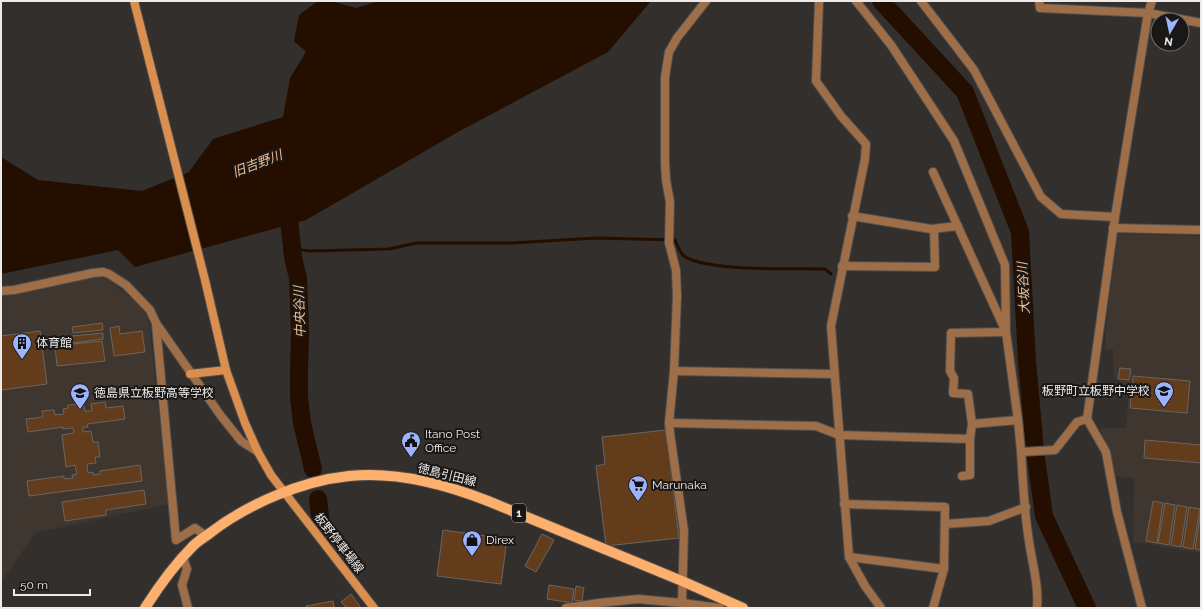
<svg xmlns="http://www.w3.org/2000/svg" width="1202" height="609" font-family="Raleway,'Noto Sans JP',sans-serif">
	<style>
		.built { fill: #3e362f }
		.water { fill: #240e00 }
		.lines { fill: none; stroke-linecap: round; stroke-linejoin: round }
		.stream { stroke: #240e00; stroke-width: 3 }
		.river { stroke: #240e00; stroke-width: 18 }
		.building { fill: #633c1b; stroke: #696663 }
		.street-casing { stroke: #514d4b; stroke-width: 10 }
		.secondary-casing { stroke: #514d4b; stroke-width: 10 }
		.primary-casing { stroke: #514d4b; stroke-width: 12 }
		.street { stroke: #9d6e47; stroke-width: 8 }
		.secondary { stroke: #da8f4e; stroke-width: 8 }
		.primary { stroke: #fdaf6e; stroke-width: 10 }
		.labels { text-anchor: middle; stroke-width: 4; stroke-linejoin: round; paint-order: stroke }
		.shield { fill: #191817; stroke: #adabaa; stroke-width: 1 }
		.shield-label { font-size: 11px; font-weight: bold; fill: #edeae9 }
		.poi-label { font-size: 12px; fill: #edeae9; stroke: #191817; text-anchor: start }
		.street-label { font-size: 12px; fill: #edeae9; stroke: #191817 }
		.water-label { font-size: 13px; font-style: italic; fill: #f3ba8c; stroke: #191817 }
	</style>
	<rect width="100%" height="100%" fill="#332f2d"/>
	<g class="built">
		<path d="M1118,234L1201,236V553L1133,542L1134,478L1114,476L1107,447L1100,428H1126L1129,388L1114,378L1113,349H1105L1108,305Z"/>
		<path d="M94,276L107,279L137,303L148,316L169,504L35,533L1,582V294Z"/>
	</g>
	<path class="water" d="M318,1H331L356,8L379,1H651L608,52L458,132L306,220L135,267L118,250L1,274V157L38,180L142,191L189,172L213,139L283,117L290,78L306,52L294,41L299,15Z"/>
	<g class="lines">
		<path class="stream" d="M292,249L310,251L389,249L416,243H512L596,238L675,240C677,245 680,253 684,256C707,272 795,268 825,269L831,274"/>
		<g class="river">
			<path d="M881,1L965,92L1020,232L1027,361L1035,450L1044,516L1087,608"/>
			<path d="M287,200L293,257L298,278L300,333L299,369V397L302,423L313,469"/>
			<path d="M318,499L320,516"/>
		</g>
	</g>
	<g class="building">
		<path d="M102,323L103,330L73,333L72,327Z"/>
		<path d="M119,326L120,334L142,331L145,352L114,356L110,328Z"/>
		<path d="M40,331L47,384L1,390V336Z"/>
		<path d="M103,333V339L73,343L72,336Z"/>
		<path d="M102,341L105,361L57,366L55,346Z"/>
		<path d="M1120,368L1131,369L1129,380L1118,379Z"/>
		<path d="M1133,376L1190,381L1187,413L1130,408Z"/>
		<path d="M105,402L106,408L123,406L125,419L87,424L88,427H83V432L91,431L93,442H98L100,457H95L96,463L87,464L88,473L93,472V475L100,474V471L140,465L142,481L29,496L27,481L64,476V479L73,478L72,475L77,474L75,465L66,467L62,435L74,433L73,428L63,429V427L28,432L26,419L43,417L42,411L54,410L55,415L64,414L63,409L68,408V405L78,404L79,407L84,406L85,411H92L91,404Z"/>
		<path d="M666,430L679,538L606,546L596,466L605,464L602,437Z"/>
		<path d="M1145,440L1201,445V463L1144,458Z"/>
		<path d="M144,490L146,504L106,510V515L65,521L62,502Z"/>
		<path d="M1153,501L1163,503L1157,543L1146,541Z"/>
		<path d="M1165,503L1175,505L1169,545L1158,543Z"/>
		<path d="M1177,505L1187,507L1181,547L1171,545Z"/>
		<path d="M1189,507L1200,509L1193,549L1183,547Z"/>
		<path d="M1201,511V550L1195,549Z"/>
		<path d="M443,530L507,539L501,584L437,576Z"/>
		<path d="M542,534L554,540L536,572L525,566Z"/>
		<path d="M549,585L574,589L572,603L547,599Z"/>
		<path d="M576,586L584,588L582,601L574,600Z"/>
		<path d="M351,594L361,608H347L341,602Z"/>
		<path d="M333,601L334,608H307L306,606Z"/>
	</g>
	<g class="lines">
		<g class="street-casing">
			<g id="street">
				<path d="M706,1L677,38L669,52L665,77V163L666,180L670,202L669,243L676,270L677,296L674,371L669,423L670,433L684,531L682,603L720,608"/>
				<path d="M819,1L816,81L841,116L866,144L865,159L831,326L849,557L865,586L881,608"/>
				<path d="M856,1L891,45L954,141L1005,265L1006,332L951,333L950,371L954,378L953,393L968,394L972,424"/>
				<path d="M921,1L974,70L1041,197L1061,214L1115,217"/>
				<path d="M1039,1L1040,8L1148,13L1201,23"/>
				<path d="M933,172L1006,332L1018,420L1021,452"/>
				<path d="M852,216L931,229L958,226"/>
				<path d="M1113,228L1201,230"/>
				<path d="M842,266L935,267L934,229"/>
				<path d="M1,291L14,290L93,273L103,272L109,274L126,285L150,310L156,323L221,416L241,441L258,452"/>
				<path d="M156,324L176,540L195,528L206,536"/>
				<path d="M674,371L834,374"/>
				<path d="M669,423L816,426L839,435L970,439L972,424L1018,420"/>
				<path d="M962,476L970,475V439"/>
				<path d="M844,504L945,507L944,569L933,608"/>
				<path d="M945,524L989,521L1026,507"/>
				<path d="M849,557L944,569"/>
				<path d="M183,558L187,569L182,585L188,608"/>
				<path d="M566,608L599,603L638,599L682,603"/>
				<path d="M1037,608C1039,585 1032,563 1029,541C1024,512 1023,481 1021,452L1055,450L1077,422L1087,419"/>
				<path d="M1142,608L1117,512L1106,452L1087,419L1115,217L1148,13L1152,1"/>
			</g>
		</g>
		<g class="secondary-casing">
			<g id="secondary">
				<path d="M134,1L205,280L226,370L245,423L258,452L271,475L374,608"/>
				<path d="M190,374L226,370"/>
			</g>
		</g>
		<g class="primary-casing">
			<path id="primary" d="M145,608C159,586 175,564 193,546C198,541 205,537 210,533C248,504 301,481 349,476C396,471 445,484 488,501L682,581L743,608"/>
		</g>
		<use href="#street" class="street"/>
		<use href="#secondary" class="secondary"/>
		<use href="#primary" class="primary"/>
	</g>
	<defs>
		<g id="building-pin" transform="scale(1)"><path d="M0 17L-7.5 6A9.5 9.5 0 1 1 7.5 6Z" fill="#9cb4fd" stroke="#191817"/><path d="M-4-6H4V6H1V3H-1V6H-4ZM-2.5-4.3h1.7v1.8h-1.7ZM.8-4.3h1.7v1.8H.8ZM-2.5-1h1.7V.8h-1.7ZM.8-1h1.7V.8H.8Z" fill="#111"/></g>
		<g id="school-pin" transform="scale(1)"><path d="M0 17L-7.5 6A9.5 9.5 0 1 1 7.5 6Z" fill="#9cb4fd" stroke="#191817"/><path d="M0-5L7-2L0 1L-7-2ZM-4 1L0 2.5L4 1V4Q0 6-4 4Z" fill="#111"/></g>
		<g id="civic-pin" transform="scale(1)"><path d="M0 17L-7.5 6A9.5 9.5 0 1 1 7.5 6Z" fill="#9cb4fd" stroke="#191817"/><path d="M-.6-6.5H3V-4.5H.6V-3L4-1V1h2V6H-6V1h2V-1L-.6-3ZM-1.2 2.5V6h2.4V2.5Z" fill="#111"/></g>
		<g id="supermarket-pin" transform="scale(1)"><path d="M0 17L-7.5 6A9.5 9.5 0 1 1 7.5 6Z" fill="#9cb4fd" stroke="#191817"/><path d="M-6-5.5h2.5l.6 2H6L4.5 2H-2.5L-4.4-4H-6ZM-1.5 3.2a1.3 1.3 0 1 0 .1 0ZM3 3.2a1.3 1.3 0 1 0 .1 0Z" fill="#111"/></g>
		<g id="shop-pin" transform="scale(1)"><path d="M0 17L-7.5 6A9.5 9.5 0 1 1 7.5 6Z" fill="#9cb4fd" stroke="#191817"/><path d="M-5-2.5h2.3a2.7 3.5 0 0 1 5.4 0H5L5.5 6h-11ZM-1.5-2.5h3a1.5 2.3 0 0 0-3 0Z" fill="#111"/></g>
	</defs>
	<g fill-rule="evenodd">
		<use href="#building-pin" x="22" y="343"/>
		<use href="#school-pin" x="1164" y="391"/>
		<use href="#school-pin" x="80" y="393"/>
		<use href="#civic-pin" x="411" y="441"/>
		<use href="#supermarket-pin" x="638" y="485"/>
		<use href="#shop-pin" x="472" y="540"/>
	</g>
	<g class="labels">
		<rect class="shield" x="512" y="504" width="14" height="18" rx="3"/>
		<g class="shield-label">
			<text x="519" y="517">1</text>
		</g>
		<g class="poi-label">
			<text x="36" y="347">体育館</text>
			<text x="1150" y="395" text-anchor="end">板野町立板野中学校</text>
			<text x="94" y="397">徳島県立板野高等学校</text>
			<text x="425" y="438">Itano Post<tspan x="425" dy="14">Office</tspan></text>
			<text x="652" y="489">Marunaka</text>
			<text x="486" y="544">Direx</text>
		</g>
		<g class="street-label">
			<text transform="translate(447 475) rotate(14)" y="4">徳島引田線</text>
			<text transform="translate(339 543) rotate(52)" y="4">板野停車場線</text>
		</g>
		<g class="water-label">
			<text transform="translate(257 163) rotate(-21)" y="5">旧吉野川</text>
			<text transform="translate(1023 288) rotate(-93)" y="5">大坂谷川</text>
			<text transform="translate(299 312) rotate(-92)" y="5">中央谷川</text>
		</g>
	</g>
	<rect width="1202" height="609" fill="none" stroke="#edeae9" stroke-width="4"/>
	<g transform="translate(1170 32) rotate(189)"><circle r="19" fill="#191817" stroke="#6e6c6b"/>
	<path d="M0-3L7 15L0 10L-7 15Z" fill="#9cb4fd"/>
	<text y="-6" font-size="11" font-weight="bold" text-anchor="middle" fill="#edeae9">N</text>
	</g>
	<path d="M14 589v6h76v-6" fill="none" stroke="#edeae9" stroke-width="2"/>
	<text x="20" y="589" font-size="12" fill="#edeae9" stroke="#191817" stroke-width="3" paint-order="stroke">50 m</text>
</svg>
